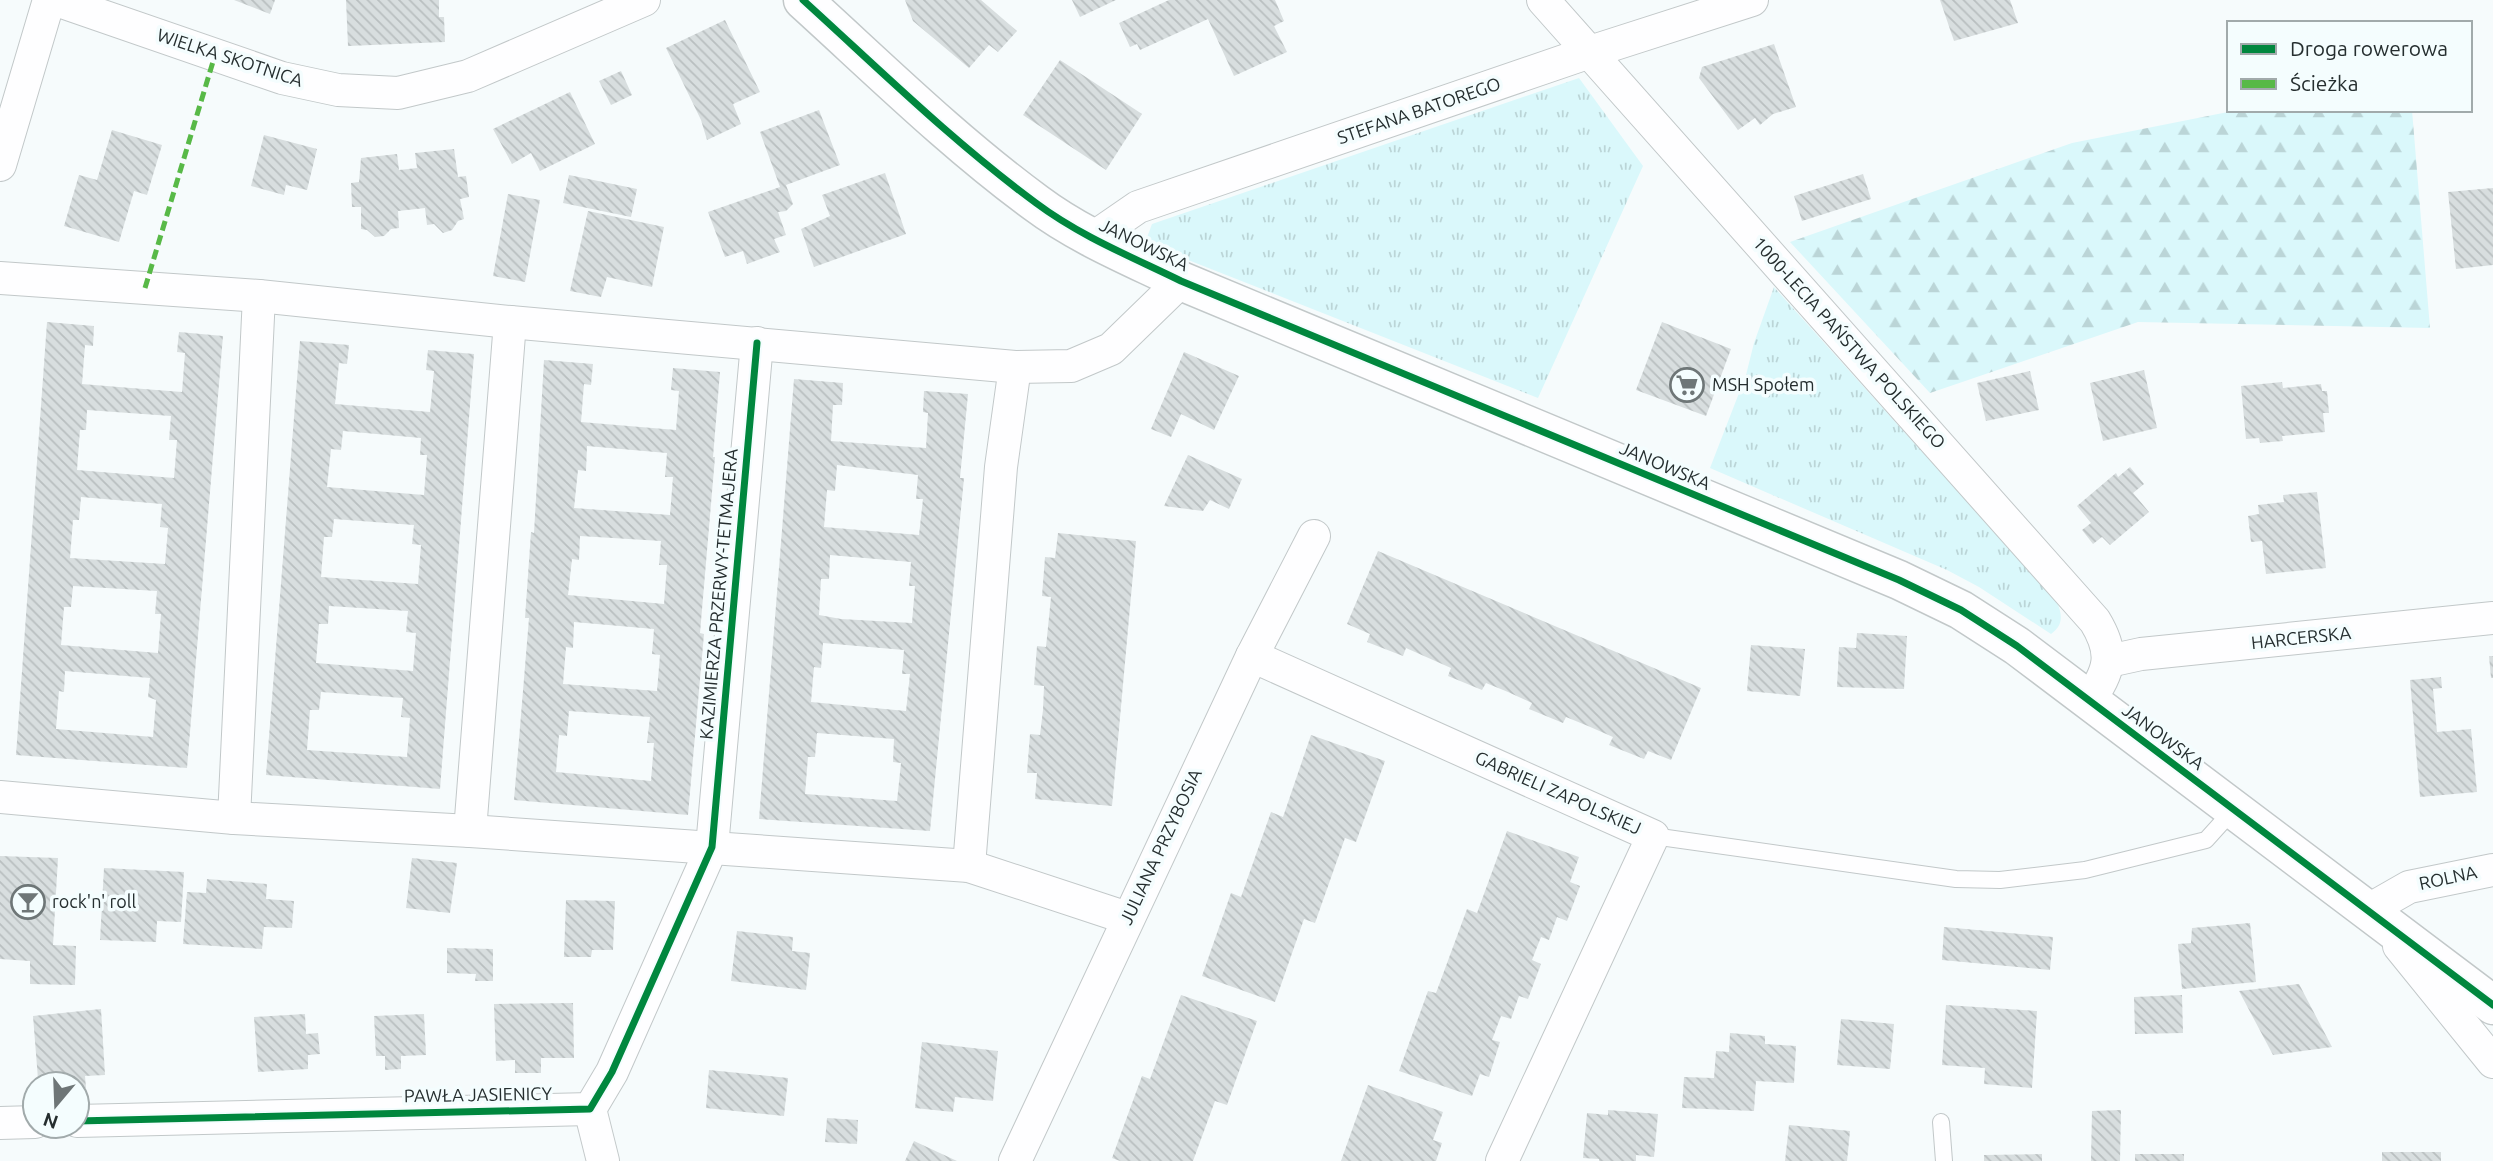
<svg xmlns="http://www.w3.org/2000/svg" width="2493" height="1161" font-family="Ubuntu,sans-serif">
	<style>
		.grass { fill: url(#grass-tufts) }
		.forest { fill: url(#forest-firs) }
		.building { fill: url(#building-back-hatch); fill-rule: evenodd }
		.lines { fill: none; stroke-linecap: round; stroke-linejoin: round }
		.lane-casing { stroke: #c2c8c9; stroke-width: 18 }
		.street-casing { stroke: #c2c8c9; stroke-width: 34 }
		.secondary-casing { stroke: #c2c8c9; stroke-width: 41 }
		.lane { stroke: #fefeff; stroke-width: 16 }
		.street { stroke: #fefeff; stroke-width: 32 }
		.secondary { stroke: #fefeff; stroke-width: 38 }
		.quiet { stroke: #58b947; stroke-width: 5; stroke-dasharray: 10 5; stroke-linecap: butt }
		.cycleway-casing { stroke: #f4fdfe; stroke-width: 11 }
		.cycleway { stroke: #00873e; stroke-width: 7 }
		.labels { text-anchor: middle; stroke-width: 7; stroke-linejoin: round; paint-order: stroke }
		.street-label { font-size: 18px; fill: #252e2f; stroke: #f4fdfe }
		.poi-label { font-size: 18px; fill: #252e2f; stroke: #f4fdfe; text-anchor: start }
	</style>
	<defs>
		<pattern id="grass-tufts" width="24" height="20" patternUnits="userSpaceOnUse" patternTransform="scale(1.75)"><rect width="24" height="20" fill="#daf8fb"/><path d="M3 7l-1-3M5 7V3M7 7l1-3M15 17l-1-3M17 17v-4M19 17l1-3" fill="none" stroke="#bbd5d7"/></pattern>
		<pattern id="forest-firs" width="22" height="20" patternUnits="userSpaceOnUse" patternTransform="scale(1.75)"><rect width="22" height="20" fill="#daf8fb"/><path d="M5 1l3.5 6h-7zM16 11l3.5 6h-7z" fill="#bbd5d7"/></pattern>
		<pattern id="building-back-hatch" width="6" height="6" patternUnits="userSpaceOnUse" patternTransform="scale(1.75)"><rect width="6" height="6" fill="#d8dedf"/><path d="M-1 5l2 2M0 0l6 6M5-1l2 2" fill="none" stroke="#b9bfc0"/></pattern>
	</defs>
	<rect width="100%" height="100%" fill="#f6fbfc"/>
	<g class="grass">
		<path d="M1579,78L1643,166L1538,398L1145,243L1152,224Z"/>
		<path d="M1774,287L2057,602C2062,614 2064,625 2051,634L1979,587L1947,570L1710,468L1746,375L1754,343Z"/>
	</g>
	<path class="forest" d="M2238,110H2412L2430,328L2138,322L1930,393L1790,242L2072,143Z"/>
	<g class="building">
		<path d="M234,0H275L270,14Z"/>
		<path d="M346,0H439V17H444L445,42L348,46Z"/>
		<path d="M905,0H981L1017,31L998,52L989,45L969,68L913,21Z"/>
		<path d="M1072,0H1116L1080,17Z"/>
		<path d="M1169,0H1275L1284,21L1274,26L1287,52L1234,76L1208,19L1140,50L1137,44L1130,47L1119,23Z"/>
		<path d="M1940,0H2010L2018,23L1954,41Z"/>
		<path d="M725,20L760,92L733,104L741,124L707,140L701,120L666,48Z"/>
		<path d="M1774,44L1796,107L1773,114L1760,125L1755,118L1738,130L1699,78L1702,67Z"/>
		<path d="M1060,60L1142,114L1106,170L1023,115Z"/>
		<path d="M621,71L632,95L611,105L599,81Z"/>
		<path d="M570,92L595,144L540,171L531,153L512,164L493,129Z"/>
		<path d="M819,110L840,165L786,185L793,204L786,211L778,212L786,235L774,239L780,252L747,264L743,251L725,257L708,212L780,187L760,132Z"/>
		<path d="M112,130L162,145L147,195L134,191L119,242L64,226L79,175L97,180Z"/>
		<path d="M264,135L317,149L307,190L286,185L284,195L251,186Z"/>
		<path d="M454,149L458,177L466,176L469,197L460,199L464,219L458,221L452,230L443,233L434,224L427,225L425,208L398,211L399,228L391,229L384,236L375,237L367,230L361,229V207H352L351,183L359,182L361,158L397,154L399,170L417,168L415,153Z"/>
		<path d="M885,173L906,234L814,267L801,229L830,216L822,195Z"/>
		<path d="M1863,174L1871,199L1802,221L1794,196Z"/>
		<path d="M569,175L637,189L631,217L563,203Z"/>
		<path d="M2493,188V265L2456,269L2448,192Z"/>
		<path d="M508,194L540,200L525,282L493,276Z"/>
		<path d="M588,211L664,227L652,287L607,277L601,297L570,291Z"/>
		<path d="M47,322L94,326L93,346L85,345L82,384L131,388L182,392L185,353L177,352L179,332L223,336L187,768L16,755ZM87,410L171,416L169,440H177L174,478L77,470L80,430H86ZM81,497L162,504L160,527L168,528L165,564L70,558L73,520H79ZM73,586L157,591L155,614H161L158,653L61,645L64,607H71ZM65,671L150,678L148,697L156,700L153,737L56,729L59,691L64,692Z"/>
		<path d="M1662,322L1731,349L1706,416L1636,390Z"/>
		<path d="M300,341L349,345L347,364L339,363L335,404L430,412L434,371L426,370L428,350L474,354L440,789L266,775ZM343,431L421,438L420,455H427L424,495L327,487L331,449L341,450ZM334,519L414,525L412,544L421,545L418,584L321,577L324,537H332ZM329,606L408,611L406,632L416,633L413,671L316,663L319,624H328ZM321,692L403,698L401,717L410,718L407,757L307,750L310,710H319Z"/>
		<path d="M1184,352L1239,376L1214,430L1181,414L1171,437L1151,429Z"/>
		<path d="M544,360L593,364L591,385L584,384L581,422L676,430L679,391L671,390L673,368L720,372L713,457H715L700,633L704,634L688,815L514,800L529,618H525L531,532L534,533ZM587,446L667,453L665,477H673L670,515L574,508L578,470L586,471ZM580,536L661,541L659,565H667L664,604L568,595L572,559L579,560ZM574,622L654,629L652,654L660,655L657,691L563,684L566,647L573,648ZM569,711L650,717L647,743H654L651,781L556,772L559,735L567,736Z"/>
		<path d="M2144,370L2157,428L2103,441L2090,383Z"/>
		<path d="M2030,371L2039,410L1986,421L1977,383Z"/>
		<path d="M794,379L843,383L842,405H833L831,441L926,448L928,413L923,412L924,391L968,394L960,478H964L930,831L759,819ZM837,465L918,475L916,499H923L919,535L824,527L827,490L835,491ZM830,555L911,562L909,586H915L912,623L841,619L819,615L821,579H829ZM823,643L904,650L902,674H910L906,711L811,702L814,667L821,668ZM817,733L894,739L893,762L901,763L897,801L805,794L808,757H815Z"/>
		<path d="M2282,382L2283,388L2321,384L2322,391H2327L2329,413H2323L2325,432L2282,436L2283,441L2260,443L2259,438L2246,439L2241,386Z"/>
		<path d="M1188,455L1242,479L1229,509L1210,500L1203,511L1164,506Z"/>
		<path d="M2130,467L2144,484L2133,493L2149,512L2110,545L2102,537L2093,544L2082,530L2091,523L2077,506L2116,473L2118,477Z"/>
		<path d="M2317,492L2326,568L2266,574L2262,541L2251,542L2248,516L2259,514L2258,505L2284,502L2283,495Z"/>
		<path d="M1058,533L1136,541L1112,806L1035,799L1037,773H1027L1030,734L1040,735L1043,710L1044,686L1034,685L1037,646L1046,647L1051,597L1042,596L1045,557L1055,558Z"/>
		<path d="M1378,551L1701,688L1671,760L1648,751L1644,759L1609,745L1613,737L1588,726L1566,717L1563,723L1529,709L1532,703L1508,692L1486,683L1482,690L1448,676L1451,668L1406,648L1403,656L1367,642L1370,634L1347,624Z"/>
		<path d="M1857,633L1907,636L1904,689L1837,687L1839,647L1856,648Z"/>
		<path d="M1751,645L1805,649L1800,696L1747,691Z"/>
		<path d="M2489,656H2493V678H2491Z"/>
		<path d="M2441,677L2442,688L2433,689L2437,732L2471,729L2477,792L2420,797L2410,680Z"/>
		<path d="M1311,735L1385,761L1356,842L1345,838L1315,923L1304,919L1275,1002L1202,976L1231,893L1241,897L1271,812L1283,817Z"/>
		<path d="M1507,831L1579,857L1570,882L1580,886L1567,921L1557,917L1549,940L1541,937L1532,960L1541,964L1528,999L1519,996L1511,1019L1501,1016L1492,1040L1500,1042L1489,1077L1480,1074L1472,1096L1399,1071L1428,991L1436,993L1467,909L1477,913Z"/>
		<path d="M0,856L58,858L53,945L76,946L75,985L30,984V961L0,959Z"/>
		<path d="M412,858L457,863L450,913L406,908Z"/>
		<path d="M104,868L184,872L181,922L157,921L156,942L100,940Z"/>
		<path d="M207,879L267,884L266,899L294,901L292,928L264,927L262,949L183,944L187,892L206,893Z"/>
		<path d="M566,900L615,901L613,950H592L591,957H564Z"/>
		<path d="M2250,923L2256,982L2182,989L2178,944L2191,943L2192,928Z"/>
		<path d="M1944,927L2053,937L2050,970L1942,960Z"/>
		<path d="M737,931L793,937L792,951L810,953L806,990L731,981Z"/>
		<path d="M447,948L493,949V981H475L476,974L447,973Z"/>
		<path d="M2299,984L2332,1047L2273,1055L2239,991Z"/>
		<path d="M1181,995L1257,1021L1227,1105L1215,1101L1193,1161H1120L1112,1158L1142,1076L1150,1079Z"/>
		<path d="M2182,995L2183,1033L2135,1034L2134,997Z"/>
		<path d="M573,1003L574,1058H541V1073H515V1060L496,1061L494,1004Z"/>
		<path d="M1946,1005L2037,1011L2032,1088L1984,1084L1985,1068L1942,1065Z"/>
		<path d="M101,1009L105,1075L85,1076L86,1088H77V1084H60V1078L38,1079L33,1016Z"/>
		<path d="M305,1014L306,1034L318,1033L320,1054L308,1055V1069L258,1072L254,1017Z"/>
		<path d="M424,1014L426,1055L401,1056V1069L385,1070V1056H376L374,1016Z"/>
		<path d="M1841,1019L1894,1024L1890,1069L1837,1065Z"/>
		<path d="M1730,1033L1765,1036V1044L1796,1046L1794,1083L1756,1081L1754,1111L1682,1108L1684,1077L1714,1078L1716,1051L1729,1052Z"/>
		<path d="M922,1042L998,1051L993,1101L955,1097L953,1112L915,1108Z"/>
		<path d="M709,1070L788,1078L784,1116L706,1108Z"/>
		<path d="M1368,1085L1443,1112L1433,1140L1442,1143L1436,1161H1341Z"/>
		<path d="M1608,1110L1658,1114L1654,1157L1636,1155V1161H1599V1159L1583,1158L1587,1113L1608,1115Z"/>
		<path d="M2121,1110L2120,1161H2091L2092,1111Z"/>
		<path d="M827,1118L858,1120L857,1144L825,1142Z"/>
		<path d="M1789,1125L1850,1131L1847,1161H1785Z"/>
		<path d="M914,1141L957,1161H905Z"/>
		<rect x="2382" y="1152" width="59" height="9"/>
		<path d="M2042,1154V1161H1984V1155Z"/>
		<rect x="2135" y="1154" width="49" height="7"/>
	</g>
	<g class="lines">
		<g class="lane-casing">
			<g id="lane">
				<path d="M1653,836L1956,879L2000,880L2085,870L2206,840L2234,809"/>
				<path d="M1941,1122L1944,1161"/>
			</g>
		</g>
		<g class="street-casing">
			<g id="street">
				<path d="M56,0L282,78L338,90L398,93L468,76L644,0"/>
				<path d="M1543,0L2095,621C2115,654 2110,670 2089,701"/>
				<path d="M0,165L49,0"/>
				<path d="M1093,238L1138,207L1590,52L1752,0"/>
				<path d="M0,278L259,296L510,322L1015,367L1071,366L1111,349L1181,281"/>
				<path d="M1252,656L1653,836L1502,1161"/>
				<path d="M2109,661L2141,654L2493,618"/>
				<path d="M0,797L234,818L470,831L969,866L1127,918"/>
				<path d="M234,818L259,296"/>
				<path d="M470,831L510,322"/>
				<path d="M969,866L1001,467L1015,367"/>
				<path d="M2367,911L2409,887L2493,870"/>
				<path d="M2399,946L2493,1062"/>
				<path d="M590,1109L603,1161"/>
				<path d="M77,1121L590,1109L612,1072L712,847L757,343"/>
				<path d="M0,1123L35,1122"/>
				<path d="M1015,1161L1252,656L1314,536"/>
			</g>
		</g>
		<g class="secondary-casing">
			<path id="secondary" d="M803,0C879,69 953,142 1036,203C1080,236 1132,257 1181,281L1899,580L1961,610L2017,646L2493,1005"/>
		</g>
		<use href="#lane" class="lane"/>
		<use href="#street" class="street"/>
		<use href="#secondary" class="secondary"/>
		<path class="quiet" d="M145,288L215,55"/>
		<g class="cycleway-casing">
			<g id="cycleway">
				<path d="M803,0C879,69 953,142 1036,203C1080,236 1132,257 1181,281L1899,580L1961,610L2017,646L2493,1005"/>
				<path d="M77,1121L590,1109L612,1072L712,847L757,343"/>
			</g>
		</g>
		<use href="#cycleway" class="cycleway"/>
	</g>
	<defs>
		<g id="supermarket-ring" transform="scale(1.75)"><circle r="9.5" fill="#f4fdfe" stroke="#6e7677" stroke-width="1.5"/><path d="M-6-5.5h2.5l.6 2H6L4.5 2H-2.5L-4.4-4H-6ZM-1.5 3.2a1.3 1.3 0 1 0 .1 0ZM3 3.2a1.3 1.3 0 1 0 .1 0Z" fill="#6e7677"/></g>
		<g id="bar-ring" transform="scale(1.75)"><circle r="9.5" fill="#f4fdfe" stroke="#6e7677" stroke-width="1.5"/><path d="M-6-5H6L.8 .8V4.5H3.5V6h-7V4.5H-.8V.8Z" fill="#6e7677"/></g>
	</defs>
	<g fill-rule="evenodd">
		<use href="#supermarket-ring" x="1687" y="385"/>
		<use href="#bar-ring" x="28" y="902"/>
	</g>
	<g class="labels">
		<g class="street-label">
			<text transform="translate(230 58) rotate(18)" y="6">WIELKA SKOTNICA</text>
			<text transform="translate(1419 111) rotate(-19)" y="6">STEFANA BATOREGO</text>
			<text transform="translate(1144 245) rotate(26)" y="6">JANOWSKA</text>
			<text transform="translate(1849 343) rotate(48)" y="6">1000-LECIA PAŃSTWA POLSKIEGO</text>
			<text transform="translate(1665 466) rotate(23)" y="6">JANOWSKA</text>
			<text transform="translate(719 594) rotate(-85)" y="6">KAZIMIERZA PRZERWY-TETMAJERA</text>
			<text transform="translate(2301 638) rotate(-6)" y="6">HARCERSKA</text>
			<text transform="translate(2163 737) rotate(37)" y="6">JANOWSKA</text>
			<text transform="translate(1558 793) rotate(24)" y="6">GABRIELI ZAPOLSKIEJ</text>
			<text transform="translate(1161 847) rotate(-65)" y="6">JULIANA PRZYBOSIA</text>
			<text transform="translate(2448 878) rotate(-12)" y="6">ROLNA</text>
			<text transform="translate(478 1095) rotate(-1)" y="6">PAWŁA JASIENICY</text>
		</g>
		<g class="poi-label">
			<text x="1712" y="391">MSH Społem</text>
			<text x="52" y="908">rock'n' roll</text>
		</g>
	</g>
	<rect x="2227" y="21" width="245" height="91" fill="#f4fdfe" stroke="#a1aaab" stroke-width="2"/>
	<rect x="2241" y="44" width="35" height="10" fill="#00873e" stroke="#a1aaab" stroke-width="2"/>
	<text x="2290" y="56" font-size="21" fill="#252e2f">Droga rowerowa</text>
	<rect x="2241" y="79" width="35" height="10" fill="#58b947" stroke="#a1aaab" stroke-width="2"/>
	<text x="2290" y="91" font-size="21" fill="#252e2f">Ścieżka</text>
	<g transform="translate(56 1105) rotate(199)"><circle r="33" fill="#f4fdfe" stroke="#a1aaab" stroke-width="2"/>
	<path d="M0-5L12 26L0 18L-12 26Z" fill="#6e7677"/>
	<text y="-10" font-size="19" font-weight="bold" text-anchor="middle" fill="#252e2f">N</text>
	</g>
</svg>
